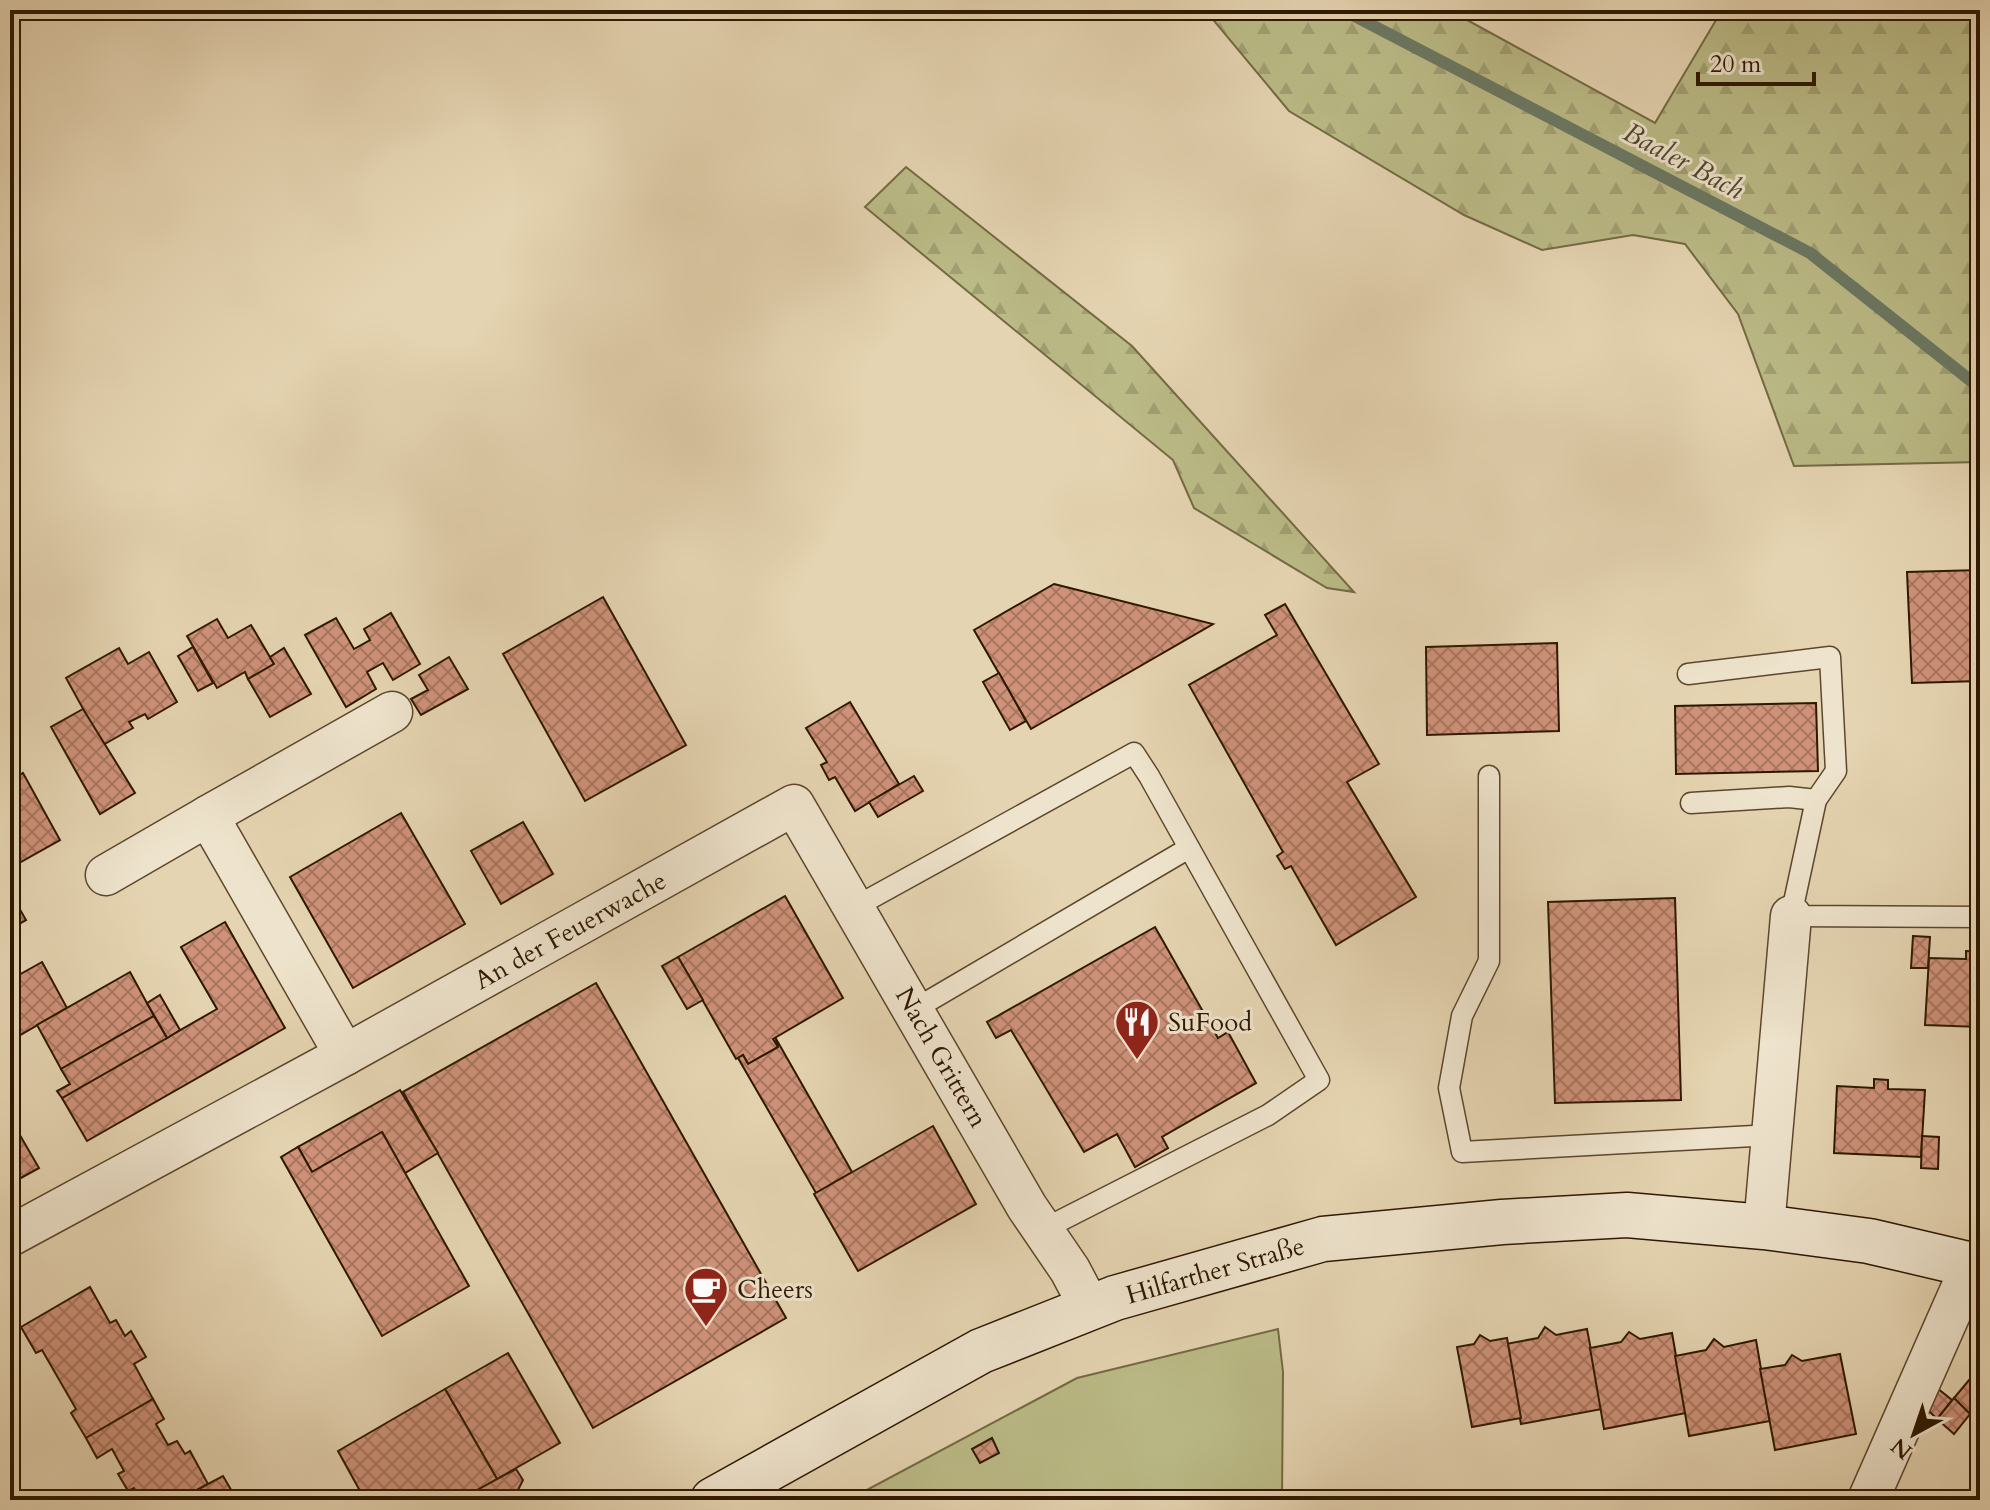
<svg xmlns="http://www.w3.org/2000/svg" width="1990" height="1510" font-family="Cardo,serif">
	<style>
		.green { fill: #bbbb87; stroke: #746a44; stroke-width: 2 }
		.forest { fill: url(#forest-firs); stroke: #746a44; stroke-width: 2 }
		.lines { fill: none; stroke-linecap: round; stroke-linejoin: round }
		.stream { stroke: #6c7964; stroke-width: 12 }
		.building { fill: url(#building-cross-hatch); stroke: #2e1800; stroke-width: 2 }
		.lane-casing { stroke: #5c472c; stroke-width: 23 }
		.street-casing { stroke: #5c472c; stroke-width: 43 }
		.secondary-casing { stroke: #2e1800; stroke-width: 47 }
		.lane { stroke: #eee3cc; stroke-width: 20 }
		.street { stroke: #eee3cc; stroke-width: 40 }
		.secondary { stroke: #eee3cc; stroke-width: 44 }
		.labels { text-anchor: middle; stroke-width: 6; stroke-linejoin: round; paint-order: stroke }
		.street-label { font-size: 26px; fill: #2e1800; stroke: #eee3cc }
		.poi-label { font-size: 26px; fill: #2e1800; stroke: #eee3cc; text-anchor: start }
		.water-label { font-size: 28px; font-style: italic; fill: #4d4832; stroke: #eee3cc }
	</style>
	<defs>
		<pattern id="forest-firs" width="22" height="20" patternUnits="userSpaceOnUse" patternTransform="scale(2)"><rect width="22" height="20" fill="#bbbb87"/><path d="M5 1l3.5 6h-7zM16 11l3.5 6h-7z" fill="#a1a073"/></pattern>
		<pattern id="building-cross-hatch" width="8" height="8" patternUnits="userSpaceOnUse" patternTransform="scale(2)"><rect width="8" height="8" fill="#cf9279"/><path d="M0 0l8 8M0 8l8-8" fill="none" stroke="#a87661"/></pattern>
	</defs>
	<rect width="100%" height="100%" fill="#e5d4b1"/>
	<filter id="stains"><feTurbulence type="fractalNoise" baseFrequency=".0025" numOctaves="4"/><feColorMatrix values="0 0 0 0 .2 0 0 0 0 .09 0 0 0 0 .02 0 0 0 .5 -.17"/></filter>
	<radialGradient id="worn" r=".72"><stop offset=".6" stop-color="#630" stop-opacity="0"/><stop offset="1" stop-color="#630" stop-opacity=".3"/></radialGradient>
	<path class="green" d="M1278,1329L1283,1372L1282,1500H848L1077,1378Z"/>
	<g class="forest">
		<path d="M1205,10H1449L1655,123L1722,10H1980V462L1794,466L1738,314L1685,244L1633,235L1542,250L1464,215L1289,111Z"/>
		<path d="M906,167L1132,346L1354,592L1327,588L1194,508L1173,460L865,207Z"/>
	</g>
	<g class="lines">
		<path class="stream" d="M1343,10L1810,253L1980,388"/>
	</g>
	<g class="building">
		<path d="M1980,570V681L1912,683L1907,572Z"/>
		<path d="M1054,584L1213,624L1031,729L974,630Z"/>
		<path d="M603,597L686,745L585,801L503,654Z"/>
		<path d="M1285,604L1379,764L1347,782L1416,897L1336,945L1291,866L1285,869L1277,856L1283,852L1189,685L1277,635L1265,615Z"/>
		<path d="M391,613L420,664L393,680L383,663L367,672L376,689L346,707L305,635L336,618L354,649L370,640L364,629Z"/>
		<path d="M217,619L228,638L251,625L274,664L248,679L245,672L217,688L187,636Z"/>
		<path d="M1557,643L1559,731L1427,735L1426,647Z"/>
		<path d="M193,647L213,683L198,691L178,656Z"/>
		<path d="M119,648L128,664L149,652L177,702L148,719L145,714L129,722L133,728L103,745L66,678Z"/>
		<path d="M284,648L311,694L270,717L248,679L274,664L270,657Z"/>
		<path d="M449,657L468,689L421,715L411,699L428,690L419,675Z"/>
		<path d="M999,673L1026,721L1010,730L983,682Z"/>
		<path d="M850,702L899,784L855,811L835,777L829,780L821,765L827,762L806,728Z"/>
		<path d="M1816,703L1818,771L1676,774L1675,706Z"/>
		<path d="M83,709L135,793L100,814L51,727Z"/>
		<path d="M23,773L60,840L10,868V781Z"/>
		<path d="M914,776L923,791L878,817L869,802Z"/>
		<path d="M401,813L465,924L353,988L290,877Z"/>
		<path d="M523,822L553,874L501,904L471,851Z"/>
		<path d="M10,892L26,920L10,929Z"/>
		<path d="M785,896L843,998L773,1039L778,1047L748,1064L743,1055L736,1059L678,957Z"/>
		<path d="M1675,898L1681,1100L1555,1103L1548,902Z"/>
		<path d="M225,922L285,1028L87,1141L62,1098L217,1009L181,947Z"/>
		<path d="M1155,927L1218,1038L1228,1032L1256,1083L1162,1137L1168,1148L1135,1167L1117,1134L1084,1152L1011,1030L996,1038L987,1022Z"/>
		<path d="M1913,936L1930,937L1928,968H1911Z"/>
		<path d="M1966,951L1980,952V1027L1925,1025L1929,958L1966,959Z"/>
		<path d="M678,957L703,1000L687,1009L662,966Z"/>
		<path d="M42,962L67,1008L10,1041V980Z"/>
		<path d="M130,972L154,1016L61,1069L37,1025Z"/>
		<path d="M596,983L786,1318L593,1428L403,1092Z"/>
		<path d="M160,995L180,1030L167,1038L147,1003Z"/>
		<path d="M154,1016L167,1038L62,1098L57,1091L70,1084L61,1069Z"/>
		<path d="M775,1037L852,1172L816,1193L738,1058L743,1055L748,1064L778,1047Z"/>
		<path d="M1874,1079L1888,1080V1089L1925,1090L1921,1157L1834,1153L1837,1086L1874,1088Z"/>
		<path d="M400,1090L438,1153L405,1173L382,1132L312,1172L298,1147Z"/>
		<path d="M10,1118L39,1168L10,1184Z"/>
		<path d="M933,1126L976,1204L858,1271L814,1194Z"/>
		<path d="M382,1132L469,1286L382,1336L281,1157L298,1147L312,1172Z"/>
		<path d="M1922,1136L1939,1137L1938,1169L1921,1168Z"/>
		<path d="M90,1287L110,1323L116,1320L125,1336L131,1331L146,1357L134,1364L153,1399L86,1438L71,1413L76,1409L42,1350L36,1353L21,1327Z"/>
		<path d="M1545,1327L1556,1335L1587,1329L1602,1409L1521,1424L1506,1344L1538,1338Z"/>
		<path d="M1629,1332L1640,1339L1672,1333L1686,1413L1604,1429L1590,1348L1621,1342Z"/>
		<path d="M1480,1335L1490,1341L1507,1338L1521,1418L1472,1427L1457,1347L1474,1344Z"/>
		<path d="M1714,1339L1724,1347L1756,1340L1770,1421L1689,1436L1675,1356L1706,1350Z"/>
		<path d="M508,1353L560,1443L497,1479L445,1389Z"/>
		<path d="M1840,1354L1856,1434L1775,1450L1760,1369L1785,1365L1792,1355L1802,1361Z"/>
		<path d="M1980,1367V1409L1977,1406L1970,1414L1954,1398Z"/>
		<path d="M1937,1388L1952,1400L1937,1419L1928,1410Z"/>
		<path d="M445,1389L497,1479L461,1500H365L338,1451Z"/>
		<path d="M1954,1398L1970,1414L1954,1434L1937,1419Z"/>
		<path d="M153,1399L164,1419L156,1424L168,1445L177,1441L185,1454L190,1451L208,1484L179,1500H141L134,1488L128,1491L118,1474L124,1471L112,1449L97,1458L86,1438Z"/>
		<path d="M992,1438L999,1453L980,1463L972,1449Z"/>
		<path d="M516,1469L523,1480L514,1498L481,1500L475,1491Z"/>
		<path d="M223,1476L237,1500H179L208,1484Z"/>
	</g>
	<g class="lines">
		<g class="lane-casing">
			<g id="lane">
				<path d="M1688,674L1830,657L1836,771L1816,800L1791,916L1980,917"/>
				<path d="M1489,776V961L1462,1016L1449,1088L1462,1152L1772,1135"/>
				<path d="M1691,803L1789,797L1816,800"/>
				<path d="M855,907L1134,753L1149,776L1319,1080L1268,1115L1042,1230"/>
				<path d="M915,1009L1189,848"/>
			</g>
		</g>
		<g class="street-casing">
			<g id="street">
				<path d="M208,816L392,712"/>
				<path d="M106,875L208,816L345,1055"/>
				<path d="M1764,1227L1791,916"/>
				<path d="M10,1236L345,1055L794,805L1027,1207L1070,1270L1090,1308"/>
				<path d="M1868,1500L1972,1264"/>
			</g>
		</g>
		<g class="secondary-casing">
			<path id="secondary" d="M713,1500L981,1351L1115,1298L1323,1239L1502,1222L1627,1215L1764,1227L1869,1241L1980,1267"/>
		</g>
		<use href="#lane" class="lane"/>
		<use href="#street" class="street"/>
		<use href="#secondary" class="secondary"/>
	</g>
	<defs>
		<g id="restaurant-pin" transform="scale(2.3)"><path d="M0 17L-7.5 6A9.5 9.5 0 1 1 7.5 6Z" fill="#8f2418" stroke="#eee3cc"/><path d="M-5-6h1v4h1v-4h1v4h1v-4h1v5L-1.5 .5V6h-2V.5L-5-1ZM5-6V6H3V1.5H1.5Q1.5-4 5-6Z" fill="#fff"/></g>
		<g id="cafe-pin" transform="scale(2.3)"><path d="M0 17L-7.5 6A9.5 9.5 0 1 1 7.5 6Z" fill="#8f2418" stroke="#eee3cc"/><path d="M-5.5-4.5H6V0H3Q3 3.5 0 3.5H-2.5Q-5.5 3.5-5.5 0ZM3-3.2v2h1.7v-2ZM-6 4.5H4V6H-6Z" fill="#fff"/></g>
	</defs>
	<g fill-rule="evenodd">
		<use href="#restaurant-pin" x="1137" y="1022"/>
		<use href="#cafe-pin" x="706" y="1289"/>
	</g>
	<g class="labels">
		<g class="street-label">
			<text transform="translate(570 930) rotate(-29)" y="9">An der Feuerwache</text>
			<text transform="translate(942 1057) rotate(60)" y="9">Nach Grittern</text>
			<text transform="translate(1215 1270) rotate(-16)" y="9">Hilfarther Straße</text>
		</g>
		<g class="poi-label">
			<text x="1168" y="1031">SuFood</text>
			<text x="737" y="1298">Cheers</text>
		</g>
		<g class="water-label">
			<text transform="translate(1684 160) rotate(28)" y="10">Baaler Bach</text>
		</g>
	</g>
	<rect width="1990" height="1510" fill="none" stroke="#e5d4b1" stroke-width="40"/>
	<rect x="12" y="12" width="1966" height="1486" fill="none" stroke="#2e1800" stroke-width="4"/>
	<rect x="20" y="20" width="1950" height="1470" fill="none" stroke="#2e1800" stroke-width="2"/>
	<g transform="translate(1914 1434) rotate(220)" stroke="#eee3cc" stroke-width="6" paint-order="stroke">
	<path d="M0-6L14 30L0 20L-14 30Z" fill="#2e1800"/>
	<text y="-12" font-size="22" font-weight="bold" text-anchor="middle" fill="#2e1800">N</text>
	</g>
	<path d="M1698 72v12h116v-12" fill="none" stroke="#2e1800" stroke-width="4"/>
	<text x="1710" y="72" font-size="24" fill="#2e1800" stroke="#eee3cc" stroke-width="6" paint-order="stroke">20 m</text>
	<rect width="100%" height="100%" filter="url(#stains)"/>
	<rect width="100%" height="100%" fill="url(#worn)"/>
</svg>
